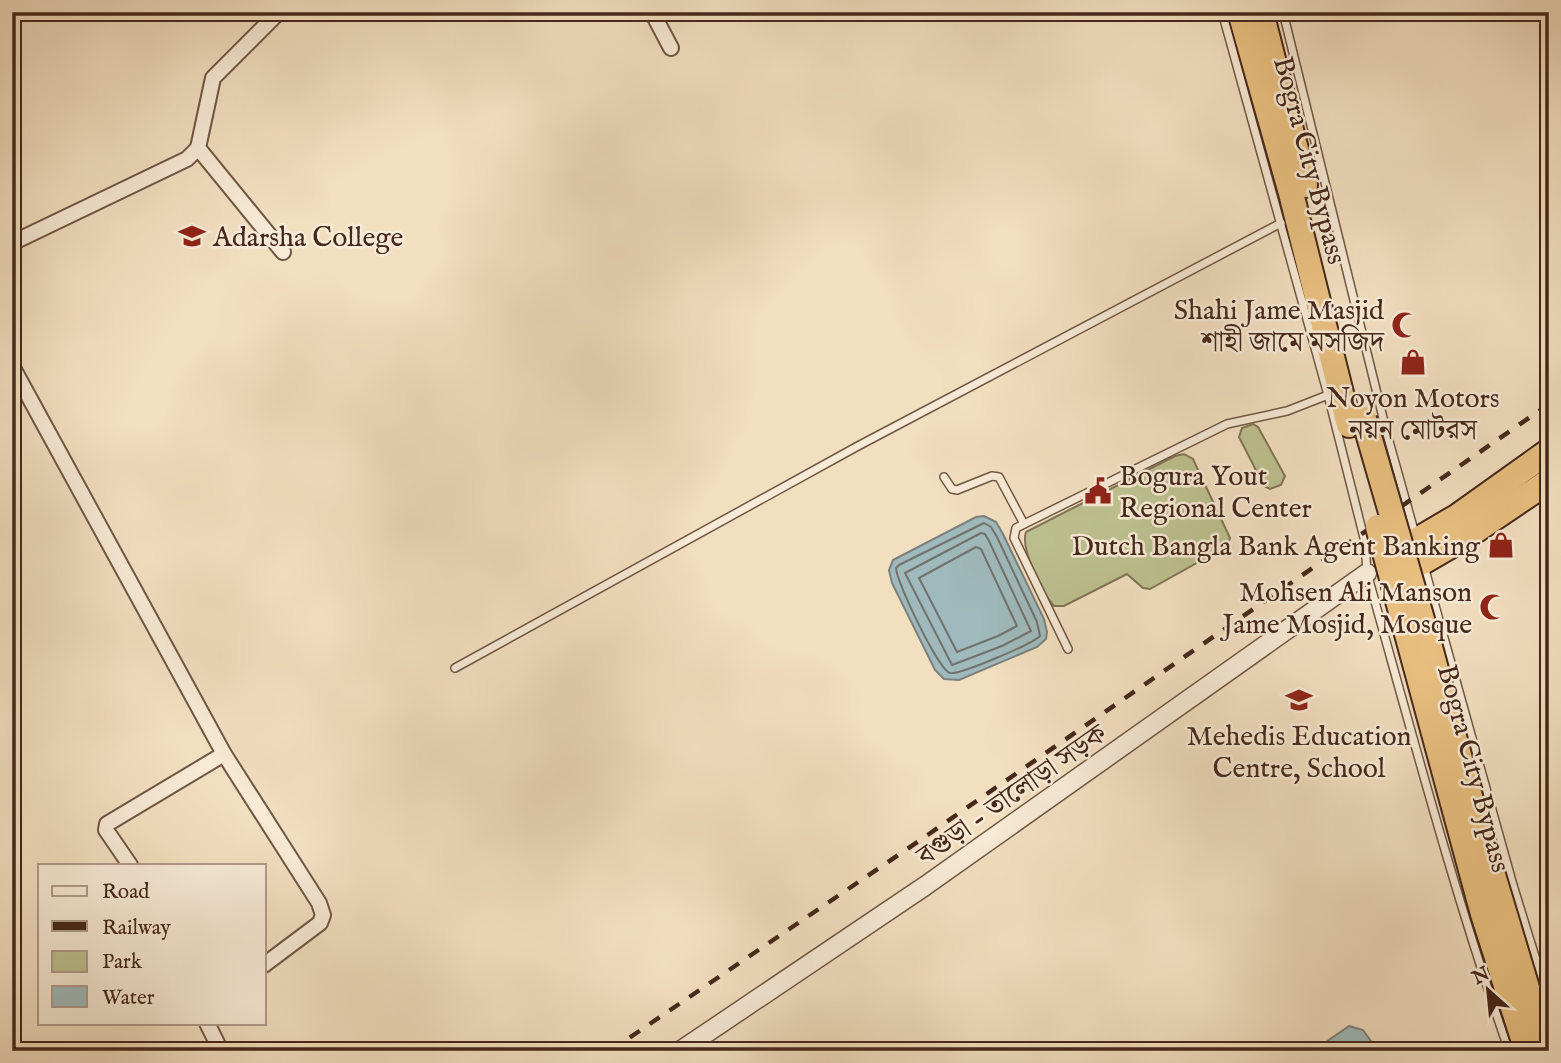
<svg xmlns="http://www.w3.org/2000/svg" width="1561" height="1063" font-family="'IM FELL English','Noto Serif Bengali',serif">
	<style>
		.green { fill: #bdc190; stroke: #817456; stroke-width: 2 }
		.water { fill: #9fbabc; stroke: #7b807c; stroke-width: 2 }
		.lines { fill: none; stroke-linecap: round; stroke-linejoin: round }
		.shore { stroke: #72716c; stroke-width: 2 }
		.service-casing { stroke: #705644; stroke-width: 10 }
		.minor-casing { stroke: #705644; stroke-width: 18 }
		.tertiary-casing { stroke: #705644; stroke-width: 21 }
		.trunk-casing { stroke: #45281b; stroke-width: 28 }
		.service { stroke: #f7ead6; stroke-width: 7 }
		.minor { stroke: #f7ead6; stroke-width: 14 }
		.tertiary { stroke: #f7ead6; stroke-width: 18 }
		.trunk { stroke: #e9c080; stroke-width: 24 }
		.rail { stroke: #45281b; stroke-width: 4.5; stroke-dasharray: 12 12; stroke-linecap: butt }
		.trunk-bridge-casing { stroke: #45281b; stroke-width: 28; stroke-linecap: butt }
		.trunk-bridge { stroke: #e9c080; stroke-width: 24 }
		.labels { text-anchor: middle; stroke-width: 5; stroke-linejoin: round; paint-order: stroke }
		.street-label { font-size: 28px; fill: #45281b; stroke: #f7ead6 }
		.poi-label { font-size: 28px; fill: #45281b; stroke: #f7ead6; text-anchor: end }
	</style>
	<rect width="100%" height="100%" fill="#f2dfc0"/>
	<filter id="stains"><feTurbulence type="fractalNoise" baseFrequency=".00286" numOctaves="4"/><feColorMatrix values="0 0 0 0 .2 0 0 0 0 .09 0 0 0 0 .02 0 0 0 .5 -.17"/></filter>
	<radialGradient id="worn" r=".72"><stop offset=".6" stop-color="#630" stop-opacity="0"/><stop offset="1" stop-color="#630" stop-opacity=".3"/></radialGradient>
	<g class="green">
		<path d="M1253,424L1258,427L1285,476L1281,485L1270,489L1264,486L1239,437L1242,428Z"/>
		<path d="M1184,454L1193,459L1230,538L1227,546L1150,589L1143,588L1127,574L1064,606H1054C1042,593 1020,548 1026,532L1175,456Z"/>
	</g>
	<g class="water">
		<path d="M984,516L996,522L1003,534L1044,619L1047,632L1046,639L1037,647L959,680L944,679L935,670L892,583L889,570L893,560L976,517Z"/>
		<path d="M1349,1026L1363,1030L1378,1051H1313Z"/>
	</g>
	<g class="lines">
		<g class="shore">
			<path d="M984,523L991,527L997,537L1037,622L1040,636C1032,644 960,675 950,673C939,671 896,581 896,568L899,565Z"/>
			<path d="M981,533L985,534L989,541L1031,631L1002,646L952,665L905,573Z"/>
			<path d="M976,547L981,549L1017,626L998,636L957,652L919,578Z"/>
		</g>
		<g class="service-casing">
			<g id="service">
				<path d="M1222,12L1328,395L1365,542L1367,573C1412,733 1454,894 1509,1051"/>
				<path d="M1283,12L1387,434L1415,534"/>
				<path d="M944,477L952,489L957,490L992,476L999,477L1024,524"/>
				<path d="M1424,566L1513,885L1549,1002"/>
				<path d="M1068,649L1014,538L1016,528L1227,424L1287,411L1328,395"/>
				<path d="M455,668L858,446L1281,223"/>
			</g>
		</g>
		<g class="minor-casing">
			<g id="minor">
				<path d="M652,12L671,48"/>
				<path d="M198,148L283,252"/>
				<path d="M12,243L187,159L198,148L213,78L279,12"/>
				<path d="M12,366L224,754L319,903L323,915L320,923L264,965"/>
				<path d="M130,865L106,830L107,824L224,754"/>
				<path d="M207,1023L221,1051"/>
			</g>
		</g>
		<g class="tertiary-casing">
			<path id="tertiary" d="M680,1051L925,886L1367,573"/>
		</g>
		<g class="trunk-casing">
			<g id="trunk">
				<path d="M1240,12L1291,193L1349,425"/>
				<path d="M1261,12L1305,185"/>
				<path d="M1417,540L1458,516L1549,451"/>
				<path d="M1423,562L1466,537L1549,481"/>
			</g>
		</g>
		<use href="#service" class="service"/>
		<use href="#minor" class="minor"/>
		<use href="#tertiary" class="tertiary"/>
		<use href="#trunk" class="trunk"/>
		<path class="rail" d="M610,1051L929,834L1549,404"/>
		<g class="trunk-bridge-casing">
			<g id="trunk-bridge">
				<path d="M1364,419L1430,647L1475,815L1546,1051"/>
				<path d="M1378,527L1483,914L1527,1051"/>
			</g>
		</g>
		<use href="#trunk-bridge" class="trunk-bridge"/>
	</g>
	<defs>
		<g id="university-bare" transform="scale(2.1)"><path d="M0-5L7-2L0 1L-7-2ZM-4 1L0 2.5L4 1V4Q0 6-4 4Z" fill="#8f2418" stroke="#f7ead6" stroke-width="2.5" paint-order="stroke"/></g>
		<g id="mosque-bare" transform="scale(2.1)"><path d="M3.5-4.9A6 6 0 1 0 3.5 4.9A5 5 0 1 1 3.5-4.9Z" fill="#8f2418" stroke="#f7ead6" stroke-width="2.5" paint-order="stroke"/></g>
		<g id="shop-bare" transform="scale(2.1)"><path d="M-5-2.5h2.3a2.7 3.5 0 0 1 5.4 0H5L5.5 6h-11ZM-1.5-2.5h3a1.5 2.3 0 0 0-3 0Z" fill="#8f2418" stroke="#f7ead6" stroke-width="2.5" paint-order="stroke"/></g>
		<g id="civic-bare" transform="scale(2.1)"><path d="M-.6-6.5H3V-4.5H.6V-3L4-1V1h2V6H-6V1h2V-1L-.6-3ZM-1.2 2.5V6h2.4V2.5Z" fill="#8f2418" stroke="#f7ead6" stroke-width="2.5" paint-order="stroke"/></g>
		<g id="school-bare" transform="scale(2.1)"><path d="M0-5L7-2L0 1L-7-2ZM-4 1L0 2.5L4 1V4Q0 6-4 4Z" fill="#8f2418" stroke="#f7ead6" stroke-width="2.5" paint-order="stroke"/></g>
	</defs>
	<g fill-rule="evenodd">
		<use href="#university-bare" x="192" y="236"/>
		<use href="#mosque-bare" x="1405" y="325"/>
		<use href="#shop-bare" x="1413" y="362"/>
		<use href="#civic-bare" x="1098" y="491"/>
		<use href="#shop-bare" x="1501" y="545"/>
		<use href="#mosque-bare" x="1493" y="607"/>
		<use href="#school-bare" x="1299" y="700"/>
	</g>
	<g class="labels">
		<g class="street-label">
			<text transform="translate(1311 160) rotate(75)" y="10">Bogra City Bypass</text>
			<text transform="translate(1475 768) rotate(75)" y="10">Bogra City Bypass</text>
			<text transform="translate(1011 794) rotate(-35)" y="10">বগুড়া - তালোড়া সড়ক</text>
		</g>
		<g class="poi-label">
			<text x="213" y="246" text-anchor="start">Adarsha College</text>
			<text x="1384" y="319">Shahi Jame Masjid<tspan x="1384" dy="32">শাহী জামে মসজিদ</tspan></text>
			<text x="1413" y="407" text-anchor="middle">Noyon Motors<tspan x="1413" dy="32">নয়ন মোটরস</tspan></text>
			<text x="1119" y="485" text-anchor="start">Bogura Yout<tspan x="1119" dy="32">Regional Center</tspan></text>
			<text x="1480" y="555">Dutch Bangla Bank Agent Banking</text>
			<text x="1472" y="601">Mohsen Ali Manson<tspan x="1472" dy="32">Jame Mosjid, Mosque</tspan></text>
			<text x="1299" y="745" text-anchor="middle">Mehedis Education<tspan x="1299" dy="32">Centre, School</tspan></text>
		</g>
	</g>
	<rect width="1561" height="1063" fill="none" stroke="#f2dfc0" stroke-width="42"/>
	<rect x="14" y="14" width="1533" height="1035" fill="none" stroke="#45281b" stroke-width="3.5"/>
	<rect x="21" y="21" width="1519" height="1021" fill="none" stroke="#45281b" stroke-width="2"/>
	<rect x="38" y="864" width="228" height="161" fill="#f7ead6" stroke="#b09c8b" stroke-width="2"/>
	<rect x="52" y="886" width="35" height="10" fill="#f7ead6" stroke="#b09c8b" stroke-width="2"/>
	<text x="102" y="898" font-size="21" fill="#45281b">Road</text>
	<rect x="52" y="921" width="35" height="10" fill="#45281b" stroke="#b09c8b" stroke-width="2"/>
	<text x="102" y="934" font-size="21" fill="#45281b">Railway</text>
	<rect x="52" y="951" width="35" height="21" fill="#bdc190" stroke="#b09c8b" stroke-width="2"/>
	<text x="102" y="968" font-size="21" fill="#45281b">Park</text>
	<rect x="52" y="986" width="35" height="21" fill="#9fbabc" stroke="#b09c8b" stroke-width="2"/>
	<text x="102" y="1004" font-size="21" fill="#45281b">Water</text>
	<g transform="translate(1488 990) rotate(333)" stroke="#f7ead6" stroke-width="5" paint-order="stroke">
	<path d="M0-5L12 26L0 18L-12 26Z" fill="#45281b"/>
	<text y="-10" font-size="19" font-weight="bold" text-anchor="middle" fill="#45281b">N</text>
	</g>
	<rect width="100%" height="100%" filter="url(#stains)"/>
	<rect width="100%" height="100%" fill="url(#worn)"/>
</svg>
